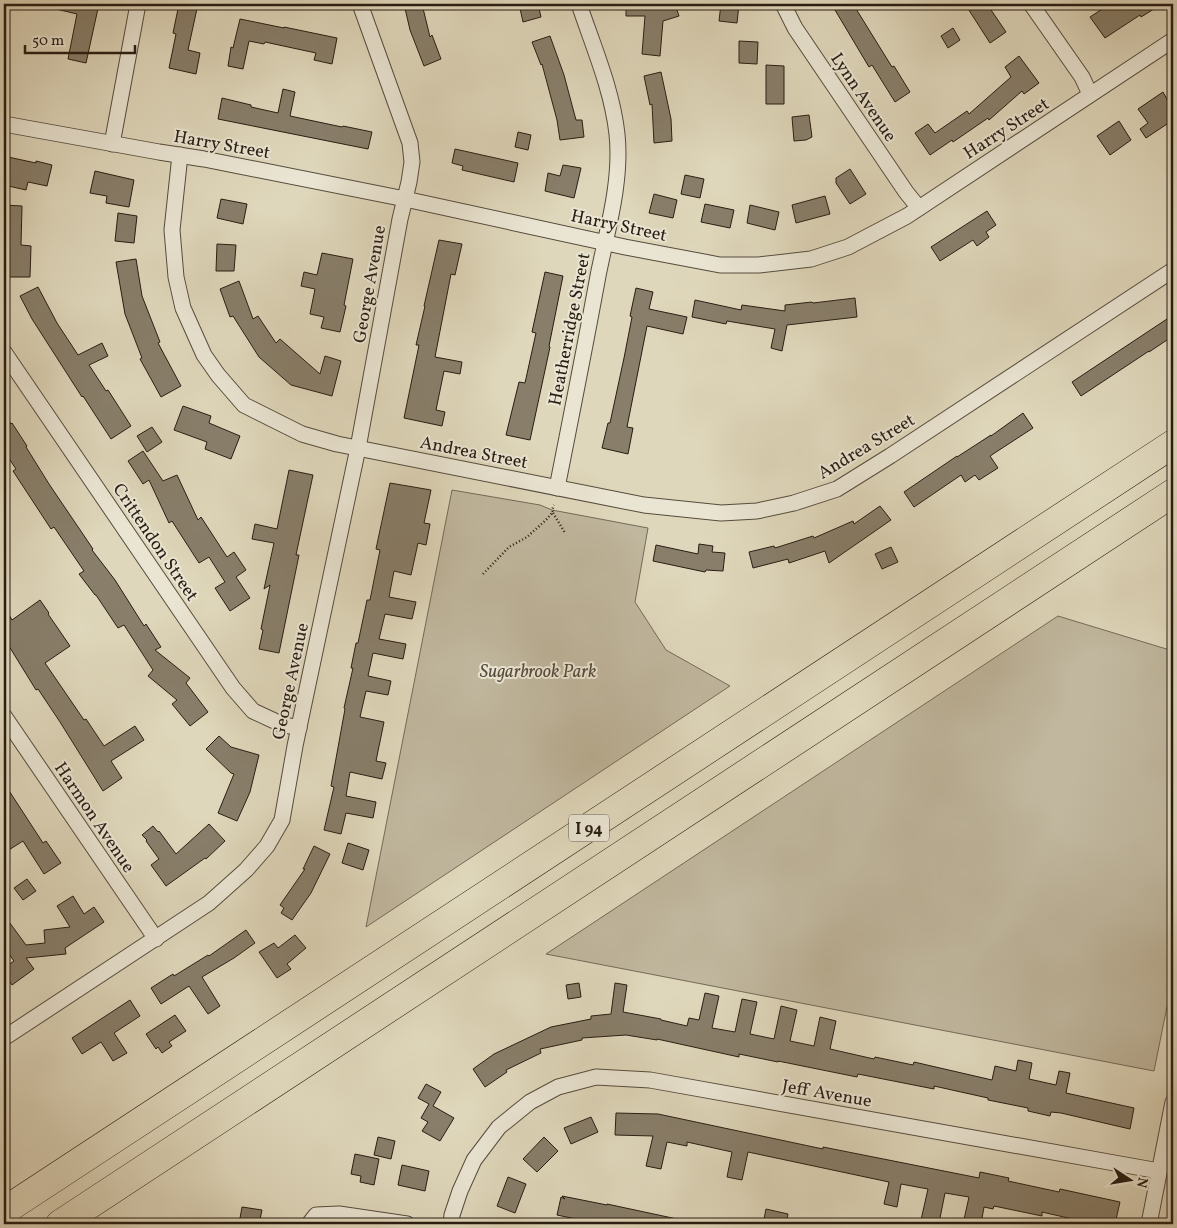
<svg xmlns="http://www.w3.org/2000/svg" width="1177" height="1228" font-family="Vollkorn,serif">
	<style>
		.green { fill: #c0b79e; stroke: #746a58 }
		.building { fill: #887e6a; stroke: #291d13 }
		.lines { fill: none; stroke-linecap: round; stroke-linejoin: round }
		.street-casing { stroke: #564c3d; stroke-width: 17 }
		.highway-casing { stroke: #291d13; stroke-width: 29 }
		.path { stroke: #291d13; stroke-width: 2.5; stroke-dasharray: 1 2.5; stroke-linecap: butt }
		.street { stroke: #eae5d3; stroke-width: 15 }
		.highway { stroke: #dfd7bb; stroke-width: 28 }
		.labels { text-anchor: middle; stroke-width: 4; stroke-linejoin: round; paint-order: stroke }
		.shield { fill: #eae5d3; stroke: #63594d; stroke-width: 1 }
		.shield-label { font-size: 16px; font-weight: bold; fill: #291d13 }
		.street-label { font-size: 18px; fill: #291d13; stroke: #eae5d3 }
		.park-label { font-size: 18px; font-style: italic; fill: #564b3d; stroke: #eae5d3 }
	</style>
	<rect width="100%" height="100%" fill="#dfd7bb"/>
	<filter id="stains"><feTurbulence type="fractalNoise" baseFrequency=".004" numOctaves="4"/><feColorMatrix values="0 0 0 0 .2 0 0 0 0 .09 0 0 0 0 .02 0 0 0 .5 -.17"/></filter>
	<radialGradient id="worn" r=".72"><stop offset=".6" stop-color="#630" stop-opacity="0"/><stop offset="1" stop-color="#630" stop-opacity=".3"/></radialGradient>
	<g class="green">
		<path d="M452,490L540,505L552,510L648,528L635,602L666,650L730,686L366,927Z"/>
		<path d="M1058,616L1173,651V977L1154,1071L546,954Z"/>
	</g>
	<g class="building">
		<path d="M56,4H99L86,63L68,59L77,14L56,9Z"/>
		<path d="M179,4H198L188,50L200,53L196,74L169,68L176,34L173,33Z"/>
		<path d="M404,4H422L430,37L432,35L441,59L424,66L410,30Z"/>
		<path d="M519,4H538L541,17L523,22Z"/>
		<path d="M626,4H675L679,16L663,21L660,56L642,54L645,16H626Z"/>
		<path d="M721,4H739L737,23L719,21Z"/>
		<path d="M846,4H853L892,67L894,66L910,92L895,102L872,65L869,67L835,10Z"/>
		<path d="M965,4H987L1006,32L990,43Z"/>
		<path d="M1110,4H1162L1141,17L1140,15L1105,38L1090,17Z"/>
		<path d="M240,19L284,28V27L337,38L332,64L314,60L316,53L265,42L264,44L249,41L243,69L228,66L231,47L233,48Z"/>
		<path d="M953,28L960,40L948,48L941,36Z"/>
		<path d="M550,36L564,75L576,120H582L584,137L560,140L557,120L542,64L541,65L532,42Z"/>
		<path d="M739,41L758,42L757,64L739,63Z"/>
		<path d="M1019,56L1039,83L1024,94L1022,91L989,120L988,118L953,142L952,140L930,155L915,133L928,124L935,133L967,111L969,114L1011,77L1005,67Z"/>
		<path d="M766,65L784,66V104H766Z"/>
		<path d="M661,72L671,119L672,141L654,143L652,104L650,105L644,76Z"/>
		<path d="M283,89L295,92L290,116L342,127L343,126L372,132L368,149L218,119L222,98L251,105V107L278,113Z"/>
		<path d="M1163,92L1173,110V120L1146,138L1140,129L1148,123L1138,109Z"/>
		<path d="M809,115L812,137L806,140L794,141L792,117Z"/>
		<path d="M1119,121L1131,140L1110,155L1097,136Z"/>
		<path d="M518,132L531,135L528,150L515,147Z"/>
		<path d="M455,149L518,163L514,182L462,170L463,166L452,163Z"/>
		<path d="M8,157L36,163V161L52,165L47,186L28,182L26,190L4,185V176Z"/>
		<path d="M563,165L581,168L574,198L545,191L548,173L560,176Z"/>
		<path d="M850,169L866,194L850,204L836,183V178Z"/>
		<path d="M95,171L134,180L129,207L106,203L107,196L90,193Z"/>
		<path d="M685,175L704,179L700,198L681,194Z"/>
		<path d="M654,194L677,200L673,218L649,213Z"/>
		<path d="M825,196L830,214L796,223L792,205Z"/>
		<path d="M221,199L247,204L243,224L217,218Z"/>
		<path d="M705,204L734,210L730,228L701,222Z"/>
		<path d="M4,205L22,206L21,245L31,246L30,277H7L8,231H4Z"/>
		<path d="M750,205L779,212L775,230L747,223Z"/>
		<path d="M987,211L996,225L986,232L989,237L977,246L973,240L940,261L931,247Z"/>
		<path d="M118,213L137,216L134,243L115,241Z"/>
		<path d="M439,240L462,244L455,275L451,274L435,357L462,362L460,374L444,371L436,410L445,412L442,426L404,418L419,345H416L425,306H424Z"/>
		<path d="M217,244L236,245L234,271H216Z"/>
		<path d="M322,253L353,259L344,305L346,306L340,332L321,328L324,317L310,314L315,289L301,286L304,272L317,275Z"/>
		<path d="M136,259L142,296L160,342L158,343L181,386L161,397L140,359L142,358L125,314L116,262Z"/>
		<path d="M545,272L563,276L549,346L550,347L530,440L506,435L519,382L525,383L536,333L532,332Z"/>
		<path d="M239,281L253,319L258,316L276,343L280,339L320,374L325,356L341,361L332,396L291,385L259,357L233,316L230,317L220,289Z"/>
		<path d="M38,287L57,323L78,355L102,343L108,356L89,365L106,391L108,390L131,426L111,439L83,396L82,397L32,319L20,296Z"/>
		<path d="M636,288L653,292L649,309L687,317L683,334L647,326L627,427L633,428L628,454L602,448L608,423H610L624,358L632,317L630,316Z"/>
		<path d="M855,298L857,317L787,325L782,351L771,348L775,329L727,321L726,324L692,317L695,300L741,310L742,305L785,311V305L812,302L813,303Z"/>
		<path d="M1173,315V336L1149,352V351L1081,396L1072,382Z"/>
		<path d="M183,406L211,416L209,423L240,436L231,459L205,449L207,442L174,430Z"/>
		<path d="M4,413L11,424L12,423L27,446L26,447L49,484L93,549L92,550L115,580L144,626L146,624L161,647L155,650L190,678L186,683L208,712L190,726L172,704L177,700L148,676L153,670L124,625L118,628L96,595H95L79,574L84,571L54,527L51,529L13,471L16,469L4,451Z"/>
		<path d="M1023,413L1033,428L990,456L998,468L979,480L975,475L965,482L961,475L914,507L904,492L957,456V457L991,435V436Z"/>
		<path d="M152,427L162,442L147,452L137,436Z"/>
		<path d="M143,451L163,481L177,475L198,520L201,517L227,557L234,552L246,570L236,577L250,598L230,611L215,588L225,582L209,557L199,563L172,521L169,523L149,480L143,484L128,461Z"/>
		<path d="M289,470L313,475L296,555H299L279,653L259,649L263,630L261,629L270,585L264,589L274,543L252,539L255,524L277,529Z"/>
		<path d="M390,483L431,490L424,523L430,524L426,545L418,543L411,575L394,571L389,597L416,602L412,619L385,614L379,639L406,644L403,659L373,653L368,676L391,681L388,695L366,691L360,717L384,722L376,761L386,763L382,779L350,772L346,796L376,802L373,818L346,813L341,834L324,830L334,787L331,786L345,709L344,708L353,668H351L356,643H358L367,600H370L380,550L376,549Z"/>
		<path d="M880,506L891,520L829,563L825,551L789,563L788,559L753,568L749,552L774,546L775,548L813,536L814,538L853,521L854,524Z"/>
		<path d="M699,544L713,546L712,552L725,553L723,571L706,570L705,572L653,561L656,545L698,554Z"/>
		<path d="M891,547L898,562L882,569L875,554Z"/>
		<path d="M40,600L49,613L48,614L70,646L45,663L84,720L86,719L104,746L135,726L144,740L111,761L122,778L103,791L60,722L38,689L36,690L4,638V606L12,620Z"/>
		<path d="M219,736L231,747L259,755L250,792L237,821L218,813L234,774L231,773L206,749Z"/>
		<path d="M4,783L43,843L46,841L61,863L44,874L23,841L4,853Z"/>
		<path d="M209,824L225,841L206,859L205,858L166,886L151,865L159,859L146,841L147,840L142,835L153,826L158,832L159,831L176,854Z"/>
		<path d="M348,843L369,850L363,870L342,863Z"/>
		<path d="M314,846L330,854L311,893L292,920L281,913L284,908L280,905L305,869H303Z"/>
		<path d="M27,879L36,891L23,900L14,888Z"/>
		<path d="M73,896L84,914L94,907L104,922L65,948L66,954L26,958L34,969L12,985L4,973V968L14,961L4,947V915L26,945L45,943L44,930L70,927L57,906Z"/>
		<path d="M246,930L255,943L234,958L202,977L220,1006L208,1014L189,986L161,1004L151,988L173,974L174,976L208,955L209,956Z"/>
		<path d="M295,935L306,948L287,964L291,969L277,978L259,952L274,943L278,948Z"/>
		<path d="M579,983L581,997L568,999L566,985Z"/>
		<path d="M615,983L627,985L623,1012L661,1019V1020L687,1026L689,1018L699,1020L705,993L719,996L712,1028L735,1032L742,999L757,1002L750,1034L774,1039L781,1006L797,1010L790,1041L814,1046L820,1017L836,1021L830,1049L874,1059L875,1057L913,1065L914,1062L992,1080L995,1066L1016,1071L1018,1060L1032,1063L1029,1079L1056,1085L1059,1071L1070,1073L1066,1093L1134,1108L1130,1129L1061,1113L1051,1112L1050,1116L1028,1111V1108L988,1100V1098L934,1086V1089L858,1074L857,1077L778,1061V1062L739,1054V1057L657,1039V1040L626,1035L582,1038V1040L540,1049L541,1053L506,1070L507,1072L485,1087L473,1069L494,1054L551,1027L591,1019V1016L611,1014Z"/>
		<path d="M130,1000L140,1016L114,1033L127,1053L113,1061L101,1042L82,1054L72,1038Z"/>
		<path d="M175,1015L186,1031L169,1042L172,1046L162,1053L158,1047L156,1049L146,1034Z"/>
		<path d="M426,1084L441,1092L433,1106L454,1118L440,1141L422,1131L428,1122L421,1118L429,1104L418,1098Z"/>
		<path d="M616,1113L658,1114L823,1149V1147L979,1178L980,1172L1009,1178L1008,1181L1059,1192L1060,1189L1120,1202L1115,1224H1090V1223L1042,1212V1216L994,1206L993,1209L984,1207L981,1224H963L969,1197L945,1193L939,1223L921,1220L928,1189L901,1184L897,1207L884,1204L889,1182L748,1152L742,1180L727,1177L732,1152L687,1142V1146L667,1142L661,1169L646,1166L653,1136L615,1135Z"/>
		<path d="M591,1117L598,1132L571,1144L564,1128Z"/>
		<path d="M378,1137L395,1141L391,1159L374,1155Z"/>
		<path d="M544,1137L558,1151L537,1172L523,1159Z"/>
		<path d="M355,1154L379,1159L374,1185L360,1182L361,1176L351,1174Z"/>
		<path d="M402,1165L429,1171L425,1191L398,1185Z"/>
		<path d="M508,1177L526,1184L515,1213L497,1206Z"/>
		<path d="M562,1196L607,1205V1204L677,1219V1224H616L596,1220L595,1223L557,1215L561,1197L565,1199Z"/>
		<path d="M242,1207L262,1210L259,1224H239Z"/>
		<path d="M766,1209L788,1214L786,1224H763Z"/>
	</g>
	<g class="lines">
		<g class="street-casing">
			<g id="street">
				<path d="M783,4L795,28L906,192L919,208"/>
				<path d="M1031,4L1082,77L1090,94"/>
				<path d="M4,124L159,152L204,159L405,199L625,247L720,265H759L811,259L848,247L907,216L1173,40"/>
				<path d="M112,144L138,4"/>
				<path d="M180,155L172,230L176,277L183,308L204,355L218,375L244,405L302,434L337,444L644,505L721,513L757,511L794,503L837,489L890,456L1173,270"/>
				<path d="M4,352L233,688L253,711L281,724L299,728"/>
				<path d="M557,488C571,417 585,347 598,276C607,230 622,182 617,134C612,89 593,46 579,4"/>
				<path d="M4,716L156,939"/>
				<path d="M4,1038L209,903L246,870L267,846L282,820L295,746L358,448L400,219L409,182L412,162L410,143L360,4"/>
				<path d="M309,1224L316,1215L339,1214L407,1224"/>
				<path d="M451,1224L452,1215L460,1191L474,1160L499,1127L530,1102L558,1087L596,1077L650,1080L1159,1171"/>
				<path d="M1149,1224L1173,1102"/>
			</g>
		</g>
		<g class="highway-casing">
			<g id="highway">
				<path d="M4,1211L1173,444"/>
				<path d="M60,1224L1173,493"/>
			</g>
		</g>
		<g class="path">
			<path d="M553,513L565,533"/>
			<path d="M483,574L509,547L527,537L546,520L553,512L552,510L554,505"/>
		</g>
		<use href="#street" class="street"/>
		<use href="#highway" class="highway"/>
	</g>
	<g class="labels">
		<rect class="shield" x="569" y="814.5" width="40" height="27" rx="4"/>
		<g class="shield-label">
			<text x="589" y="834">I 94</text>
		</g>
		<g class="street-label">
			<text transform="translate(864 97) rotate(56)" y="6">Lynn Avenue</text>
			<text transform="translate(1006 128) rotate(-33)" y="6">Harry Street</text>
			<text transform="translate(222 144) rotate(10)" y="6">Harry Street</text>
			<text transform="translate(619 225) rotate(12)" y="6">Harry Street</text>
			<text transform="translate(369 284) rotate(-80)" y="6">George Avenue</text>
			<text transform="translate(569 329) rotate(-79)" y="6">Heatherridge Street</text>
			<text transform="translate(866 446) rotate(-31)" y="6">Andrea Street</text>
			<text transform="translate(474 452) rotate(11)" y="6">Andrea Street</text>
			<text transform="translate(156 542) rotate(56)" y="6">Crittendon Street</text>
			<text transform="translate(290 681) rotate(-78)" y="6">George Avenue</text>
			<text transform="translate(95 817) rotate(56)" y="6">Harmon Avenue</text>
			<text transform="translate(827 1093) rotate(10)" y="6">Jeff Avenue</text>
		</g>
		<g class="park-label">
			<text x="538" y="677">Sugarbrook Park</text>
		</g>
	</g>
	<rect width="1177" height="1228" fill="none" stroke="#dfd7bb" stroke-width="20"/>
	<rect x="5" y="5" width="1167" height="1218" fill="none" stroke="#291d13" stroke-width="2.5"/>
	<rect x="10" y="10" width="1157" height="1208" fill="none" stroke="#291d13"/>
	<g transform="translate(1130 1180) rotate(102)" stroke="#eae5d3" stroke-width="4" paint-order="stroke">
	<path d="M0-4L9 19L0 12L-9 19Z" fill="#291d13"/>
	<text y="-8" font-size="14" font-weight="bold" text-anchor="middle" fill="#291d13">N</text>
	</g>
	<path d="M25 45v8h110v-8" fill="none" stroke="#291d13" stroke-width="2.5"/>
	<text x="32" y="45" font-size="15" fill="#291d13" stroke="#eae5d3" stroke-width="4" paint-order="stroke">50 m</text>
	<rect width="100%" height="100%" filter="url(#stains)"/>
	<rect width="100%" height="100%" fill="url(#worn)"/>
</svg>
